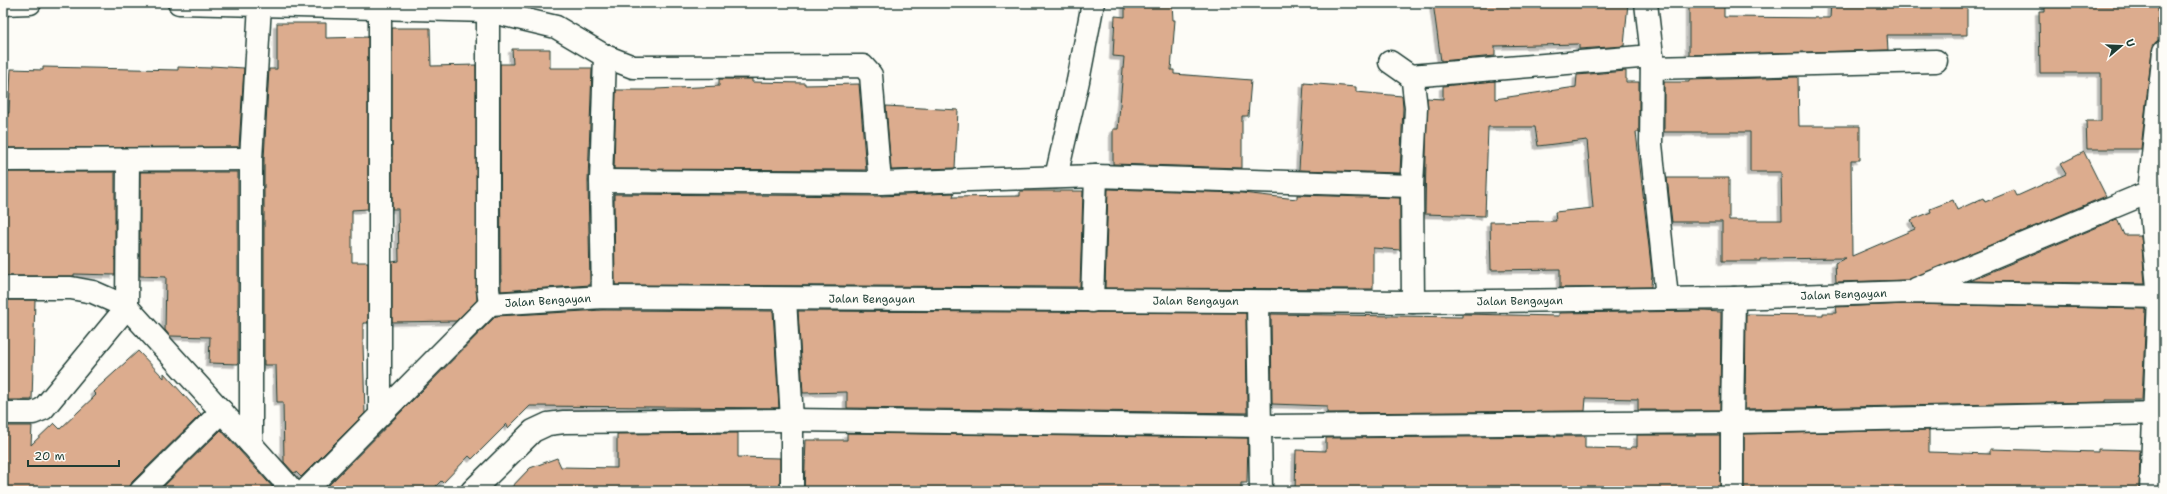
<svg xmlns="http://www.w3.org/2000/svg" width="2167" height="494" font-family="'Shantell Sans',sans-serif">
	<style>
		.building { fill: #dcac8e; stroke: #1f3d34; filter: url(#shadow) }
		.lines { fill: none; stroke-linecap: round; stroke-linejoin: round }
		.street-casing { stroke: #1f3d34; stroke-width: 25 }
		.secondary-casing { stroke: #1f3d34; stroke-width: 25 }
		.street { stroke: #fdfcf7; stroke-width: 22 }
		.secondary { stroke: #fdfcf7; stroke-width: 22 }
		.labels { text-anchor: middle; stroke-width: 4; stroke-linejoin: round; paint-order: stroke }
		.street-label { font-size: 11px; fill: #1f3d34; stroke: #fdfcf7 }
	</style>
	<defs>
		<filter id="shadow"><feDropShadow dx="-3.5" dy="3.5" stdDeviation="0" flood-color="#0004"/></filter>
	</defs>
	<rect width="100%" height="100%" fill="#fdfcf7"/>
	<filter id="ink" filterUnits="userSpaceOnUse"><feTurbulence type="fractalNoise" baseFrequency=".025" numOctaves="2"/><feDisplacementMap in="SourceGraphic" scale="8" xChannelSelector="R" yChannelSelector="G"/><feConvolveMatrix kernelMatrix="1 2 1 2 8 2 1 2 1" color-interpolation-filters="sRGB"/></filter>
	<g filter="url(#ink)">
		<g class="building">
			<path d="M1125,3H1172L1173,20H1175L1171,70H1174V74L1251,80L1248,116H1242V168L1113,164V129H1118L1124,57L1113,56L1115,16L1125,17Z"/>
			<path d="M1433,3H1628L1624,46L1579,49V44L1495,46V56L1441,61Z"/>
			<path d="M1689,3H1724V17L1830,18L1831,3H1967V35H1887L1888,50L1689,55Z"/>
			<path d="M2045,3H2158V40L2152,50L2141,149H2087L2086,121H2101V73H2040L2039,11H2045Z"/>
			<path d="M277,23H326V38L368,37V209L352,210V262H368V323H363V344L365,413L301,477L296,472L294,473L284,462L283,402H277L276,365H264V159L269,69H277Z"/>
			<path d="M392,28H430L431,66L476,65L477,300L456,321L392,322V262L399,261L398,209H392Z"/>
			<path d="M512,49H550V68H592L588,181L590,285L501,291L500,64H513Z"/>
			<path d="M211,66L244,68L239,147L3,148V113H9L11,69L43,70V67L178,70V67L211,68Z"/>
			<path d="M1626,71V82H1639V132H1636L1652,274L1651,287L1560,288V269L1491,270L1490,222L1556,221L1555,212L1593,208L1587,140L1538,146L1535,127H1488L1485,216L1425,214L1427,98L1443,99V86L1495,81V99L1576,87L1577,75Z"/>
			<path d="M1798,77L1799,126H1860V160H1851L1852,256L1915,229L1911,220L1931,212L1930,209L1953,200L1957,210L1983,198L1985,202L2014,190L2017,196L2066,174L2060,164L2084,152L2106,196L1908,280L1836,282L1835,263L1846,258L1760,259V261H1722V222H1672L1667,178H1729V220H1782L1781,172H1750V132H1664V82H1689V80Z"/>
			<path d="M719,79H752V82L805,83V85L859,84L866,170L614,169L616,90H656V89L719,86Z"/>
			<path d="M1304,83L1356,87V92L1402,96L1403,108L1400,173L1299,170Z"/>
			<path d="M886,106L958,110L955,168L891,170Z"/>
			<path d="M3,172H115V275L74,274V276H3Z"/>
			<path d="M140,172H238V364L209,363L210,337L170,336L165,330L166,277L140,276Z"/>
			<path d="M1108,189L1242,193L1297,199V195L1400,198V250L1373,248V289L1105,288Z"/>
			<path d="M1020,191H1083L1080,287L615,285L614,194L880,196L954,193L953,197L1020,196Z"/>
			<path d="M2117,219L2124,235H2141L2145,284L1969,281Z"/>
			<path d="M3,300H35L32,400H3Z"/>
			<path d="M1908,304L2146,309L2142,400H2105V402L1745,409L1746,314L1823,315V313H1837L1836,307Z"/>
			<path d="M603,310L773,311L779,408L530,406L508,428L507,424L472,459L469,456L443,483L441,481L431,491H323L496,316Z"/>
			<path d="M798,311L1246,313L1247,413L847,408V392L803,393Z"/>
			<path d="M1703,311L1721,312L1720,410H1638V399L1586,398L1585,411L1327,413V406L1272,404L1271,314L1462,317V314L1559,316V313Z"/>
			<path d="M138,351L164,378V373L201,414L132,482L129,491H5V426H32L31,445L54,423L60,429L96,395L93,392Z"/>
			<path d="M221,430L276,491H159Z"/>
			<path d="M1929,430V452L1990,454V449L2098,452V449L2140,450L2139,491H1744V434Z"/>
			<path d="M738,433V457L780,458V491H508L530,468L557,458L561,467L617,468V434Z"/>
			<path d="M847,433L1248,438L1247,483H1241V491H804L806,440H847Z"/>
			<path d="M1637,435H1720V491H1295L1296,450L1326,451V438L1585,436V448L1631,449V447H1637Z"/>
		</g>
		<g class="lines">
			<g class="street-casing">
				<g id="street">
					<path d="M1646,3L1652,56L1651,144L1667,298"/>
					<path d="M260,5L488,11L556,27L605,56L633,67L863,66L871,75L880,183"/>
					<path d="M380,7V414"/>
					<path d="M488,11V289L490,304"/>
					<path d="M1390,62L1410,76L1413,82L1416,108L1412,186L1413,302"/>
					<path d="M1652,68L1936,61"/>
					<path d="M1410,76L1652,56"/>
					<path d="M3,160L251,159"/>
					<path d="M1096,176L1412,186"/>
					<path d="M1056,177L1078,81L1093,3"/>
					<path d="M601,181L880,183L1096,176L1092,301"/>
					<path d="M3,288H71L93,292L127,307L251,444"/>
					<path d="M1916,289L2149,192"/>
					<path d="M603,297L601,181L605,56"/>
					<path d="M785,299L792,420V491"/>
					<path d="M1258,302L1261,491"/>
					<path d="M3,413H33L43,409L127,307L128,160"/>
					<path d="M1732,422L1734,298"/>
					<path d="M141,491L222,411"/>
					<path id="s1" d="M305,491L490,304L603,297L1413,302L1734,298L1908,292L2164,297"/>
					<path d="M2151,491L2159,298L2149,192L2164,51"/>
				</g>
			</g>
			<g class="secondary-casing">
				<g id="secondary">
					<path d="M179,3L260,5L251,159V444L293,491"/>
					<path d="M3,4L30,3"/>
					<path d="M472,491L533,431L548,424L564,422L792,420L1259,426L1732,422L2164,413"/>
					<path d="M1732,491V422"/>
				</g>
			</g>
			<use href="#street" class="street"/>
			<use href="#secondary" class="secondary"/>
		</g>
	</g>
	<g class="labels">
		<g class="street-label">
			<text dy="4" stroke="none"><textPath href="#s1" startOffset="1617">Jalan Bengayan</textPath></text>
			<text dy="4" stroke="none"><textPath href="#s1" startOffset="321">Jalan Bengayan</textPath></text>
			<text dy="4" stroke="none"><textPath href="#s1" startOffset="645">Jalan Bengayan</textPath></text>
			<text dy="4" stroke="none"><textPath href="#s1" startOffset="969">Jalan Bengayan</textPath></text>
			<text dy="4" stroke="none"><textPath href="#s1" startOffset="1293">Jalan Bengayan</textPath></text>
		</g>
	</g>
	<rect width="2167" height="494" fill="none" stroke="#fdfcf7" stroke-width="16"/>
	<rect x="8" y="8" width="2151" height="478" fill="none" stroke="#1f3d34" stroke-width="1.5" filter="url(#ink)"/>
	<g transform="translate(2121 46) rotate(71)" stroke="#fdfcf7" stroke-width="3" paint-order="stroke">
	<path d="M0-3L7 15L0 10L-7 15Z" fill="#1f3d34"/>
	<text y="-6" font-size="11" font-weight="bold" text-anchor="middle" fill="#1f3d34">U</text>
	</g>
	<path d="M28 460v6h91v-6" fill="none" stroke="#1f3d34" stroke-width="2"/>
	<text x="34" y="460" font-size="12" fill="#1f3d34" stroke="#fdfcf7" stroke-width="3" paint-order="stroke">20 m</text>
</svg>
